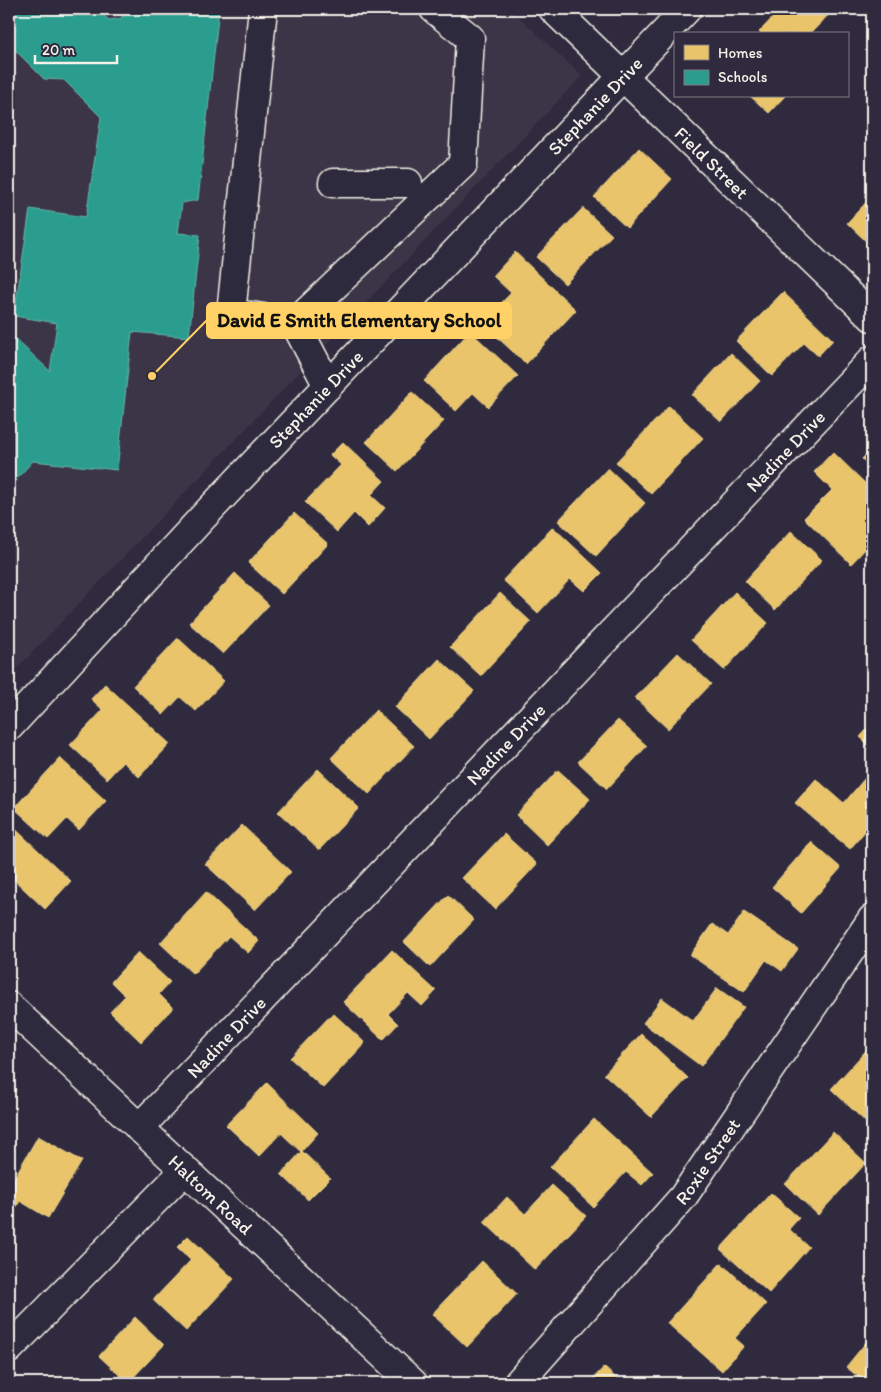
<svg xmlns="http://www.w3.org/2000/svg" width="881" height="1392" font-family="Itim,sans-serif">
	<style>
		.built { fill: #3b3647 }
		.homes { fill: #e9c46a; stroke: #ecd290 }
		.schools { fill: #2a9d8f; stroke: #67b6aa }
		.lines { fill: none; stroke-linecap: round; stroke-linejoin: round }
		.minor-casing { stroke: #f4f1e8; stroke-width: 31 }
		.major-casing { stroke: #f4f1e8; stroke-width: 31 }
		.minor { stroke: #2f2a3d; stroke-width: 28 }
		.major { stroke: #2f2a3d; stroke-width: 28 }
		.labels { text-anchor: middle; stroke-width: 5; stroke-linejoin: round; paint-order: stroke }
		.street-label { font-size: 19px; fill: #f4f1e8; stroke: #2f2a3d }
		.leader { fill: none; stroke: #ffd166; stroke-width: 2 }
		.callout-dot { fill: #ffd166; stroke: #2f2a3d; stroke-width: 2 }
		.callout { fill: #ffd166; stroke: #ffd166; stroke-width: 2 }
		.callout-label { font-size: 20px; text-anchor: middle; font-weight: bold; fill: #111 }
	</style>
	<rect width="100%" height="100%" fill="#2f2a3d"/>
	<filter id="ink" filterUnits="userSpaceOnUse"><feTurbulence type="fractalNoise" baseFrequency=".02" numOctaves="2"/><feDisplacementMap in="SourceGraphic" scale="10" xChannelSelector="R" yChannelSelector="G"/><feConvolveMatrix kernelMatrix="1 2 1 2 8 2 1 2 1" color-interpolation-filters="sRGB"/></filter>
	<g filter="url(#ink)">
		<path class="built" d="M9,9H508L519,17L582,76L9,677Z"/>
		<g class="homes">
			<path d="M781,9H834L810,34H761L759,32Z"/>
			<path d="M750,96H785L769,113Z"/>
			<path d="M639,148L672,179L627,228L594,197Z"/>
			<path d="M872,196V247L847,223Z"/>
			<path d="M583,208L612,235L565,284L536,257Z"/>
			<path d="M515,252L576,310L526,364L482,323L511,293L493,276Z"/>
			<path d="M783,292L833,340L818,356L804,343L772,376L736,341Z"/>
			<path d="M470,331L518,376L488,407L473,393L456,411L424,381Z"/>
			<path d="M731,353L760,381L721,422L692,395Z"/>
			<path d="M412,392L444,421L397,471L366,442Z"/>
			<path d="M669,406L703,438L651,494L616,462Z"/>
			<path d="M343,442L384,481L371,495L385,508L368,527L354,513L337,532L305,502L341,465L330,455Z"/>
			<path d="M872,448V469L862,459Z"/>
			<path d="M833,452L872,490V510L862,520L872,530V542L851,564L804,518L832,490L814,472Z"/>
			<path d="M608,468L645,503L596,556L558,521Z"/>
			<path d="M294,513L328,544L282,594L248,563Z"/>
			<path d="M553,527L602,573L584,591L570,579L538,613L503,580Z"/>
			<path d="M791,531L822,560L775,610L745,581Z"/>
			<path d="M235,573L269,605L223,654L189,623Z"/>
			<path d="M735,592L768,623L724,670L691,640Z"/>
			<path d="M500,593L531,622L481,676L450,647Z"/>
			<path d="M178,638L224,681L196,711L180,697L163,715L133,686Z"/>
			<path d="M678,653L711,684L668,729L635,698Z"/>
			<path d="M439,659L474,691L429,739L395,707Z"/>
			<path d="M105,684L170,744L139,777L123,762L107,779L70,745L103,710L91,699Z"/>
			<path d="M376,710L414,746L369,794L331,758Z"/>
			<path d="M618,720L647,746L607,789L578,762Z"/>
			<path d="M872,724V748L860,737Z"/>
			<path d="M60,758L106,801L79,830L67,819L48,839L14,808Z"/>
			<path d="M318,769L359,808L319,850L278,812Z"/>
			<path d="M558,770L590,799L547,845L516,815Z"/>
			<path d="M870,772L872,774V823L850,849L795,803L816,779L844,803Z"/>
			<path d="M9,823L71,881L45,909L9,875Z"/>
			<path d="M242,825L291,872L255,910L205,864Z"/>
			<path d="M504,834L537,864L495,909L462,878Z"/>
			<path d="M811,842L841,868L801,913L772,887Z"/>
			<path d="M206,892L259,941L248,953L229,936L193,974L160,943Z"/>
			<path d="M448,895L474,920L430,967L404,942Z"/>
			<path d="M744,912L798,949L782,971L766,960L744,992L690,955L712,924L728,935Z"/>
			<path d="M392,950L436,991L422,1006L408,993L388,1014L398,1024L383,1040L343,1002Z"/>
			<path d="M138,952L170,982L159,994L173,1008L141,1042L110,1012L125,996L111,982Z"/>
			<path d="M717,988L744,1007L701,1066L643,1023L662,998L693,1021Z"/>
			<path d="M333,1013L365,1043L323,1088L290,1058Z"/>
			<path d="M641,1034L688,1078L651,1117L604,1074Z"/>
			<path d="M872,1044V1128L831,1089Z"/>
			<path d="M267,1083L318,1133L302,1151L330,1178L308,1200L281,1174L301,1152L281,1133L259,1156L226,1125Z"/>
			<path d="M9,1084L16,1090L9,1098Z"/>
			<path d="M594,1119L653,1173L642,1185L626,1172L593,1207L550,1167Z"/>
			<path d="M833,1132L866,1163L818,1215L785,1184Z"/>
			<path d="M38,1136L82,1161L48,1218L20,1201L9,1220V1187Z"/>
			<path d="M552,1185L586,1216L535,1270L484,1222L507,1197L525,1214Z"/>
			<path d="M771,1193L799,1218L789,1229L809,1247L769,1293L720,1249Z"/>
			<path d="M188,1236L234,1279L186,1331L153,1300L191,1260L177,1247Z"/>
			<path d="M482,1261L517,1294L467,1347L432,1314Z"/>
			<path d="M721,1263L766,1304L735,1338L744,1346L722,1371L667,1323Z"/>
			<path d="M135,1317L164,1345L128,1383L99,1356Z"/>
			<path d="M872,1335V1383H866L846,1367Z"/>
			<path d="M604,1367L621,1383H589Z"/>
		</g>
		<path class="schools" d="M9,9H97L109,20L122,18L123,9H219L198,200L182,203L178,233L200,235L189,337L132,332L117,470L33,461L9,487V333L50,371L57,323L14,316L30,209L86,217L101,117L64,80L44,79L9,44Z"/>
		<g class="lines">
			<g class="minor-casing">
				<g id="minor">
					<path d="M263,9L231,313L295,323"/>
					<path id="s1" d="M553,9L872,317"/>
					<path d="M333,183H408"/>
					<path d="M295,323L463,164L470,38L434,9"/>
					<path d="M295,323L328,386"/>
					<path id="s2" d="M9,727L203,517L687,9"/>
					<path id="s3" d="M139,1128L872,360"/>
					<path d="M9,1349L185,1170"/>
					<path id="s4" d="M518,1383L683,1197L872,919"/>
				</g>
			</g>
			<g class="major-casing">
				<g id="major">
					<path id="s5" d="M9,1006L413,1383"/>
				</g>
			</g>
			<use href="#minor" class="minor"/>
			<use href="#major" class="major"/>
		</g>
	</g>
	<g class="labels">
		<g class="street-label">
			<text dy="7" stroke="none"><textPath href="#s2" startOffset="854">Stephanie Drive</textPath></text>
			<text dy="7" stroke="none"><textPath href="#s1" startOffset="221">Field Street</textPath></text>
			<text dy="7" stroke="none"><textPath href="#s2" startOffset="449">Stephanie Drive</textPath></text>
			<text dy="7" stroke="none"><textPath href="#s3" startOffset="936">Nadine Drive</textPath></text>
			<text dy="7" stroke="none"><textPath href="#s3" startOffset="531">Nadine Drive</textPath></text>
			<text dy="7" stroke="none"><textPath href="#s3" startOffset="126">Nadine Drive</textPath></text>
			<text dy="7" stroke="none"><textPath href="#s4" startOffset="292">Roxie Street</textPath></text>
			<text dy="7" stroke="none"><textPath href="#s5" startOffset="276">Haltom Road</textPath></text>
		</g>
	</g>
	<path class="leader" d="M152 376L207 320"/>
	<circle class="callout-dot" cx="152" cy="376" r="5"/>
	<rect class="callout" x="207" y="303" width="304" height="35" rx="5"/>
	<g class="callout-label">
		<text x="359" y="327">David E Smith Elementary School</text>
	</g>
	<rect width="881" height="1392" fill="none" stroke="#2f2a3d" stroke-width="30"/>
	<rect x="15" y="15" width="851" height="1362" fill="none" stroke="#f4f1e8" stroke-width="2" filter="url(#ink)"/>
	<rect x="674" y="32" width="175" height="65" fill="#2f2a3d" stroke="#7e7a81"/>
	<rect x="684" y="45" width="25" height="15" fill="#e9c46a" stroke="#7e7a81"/>
	<text x="718" y="58" font-size="15" fill="#f4f1e8">Homes</text>
	<rect x="684" y="70" width="25" height="15" fill="#2a9d8f" stroke="#7e7a81"/>
	<text x="718" y="82" font-size="15" fill="#f4f1e8">Schools</text>
	<path d="M35 55v8h82v-8" fill="none" stroke="#f4f1e8" stroke-width="2.5"/>
	<text x="42" y="55" font-size="15" fill="#f4f1e8" stroke="#2f2a3d" stroke-width="4" paint-order="stroke">20 m</text>
</svg>
